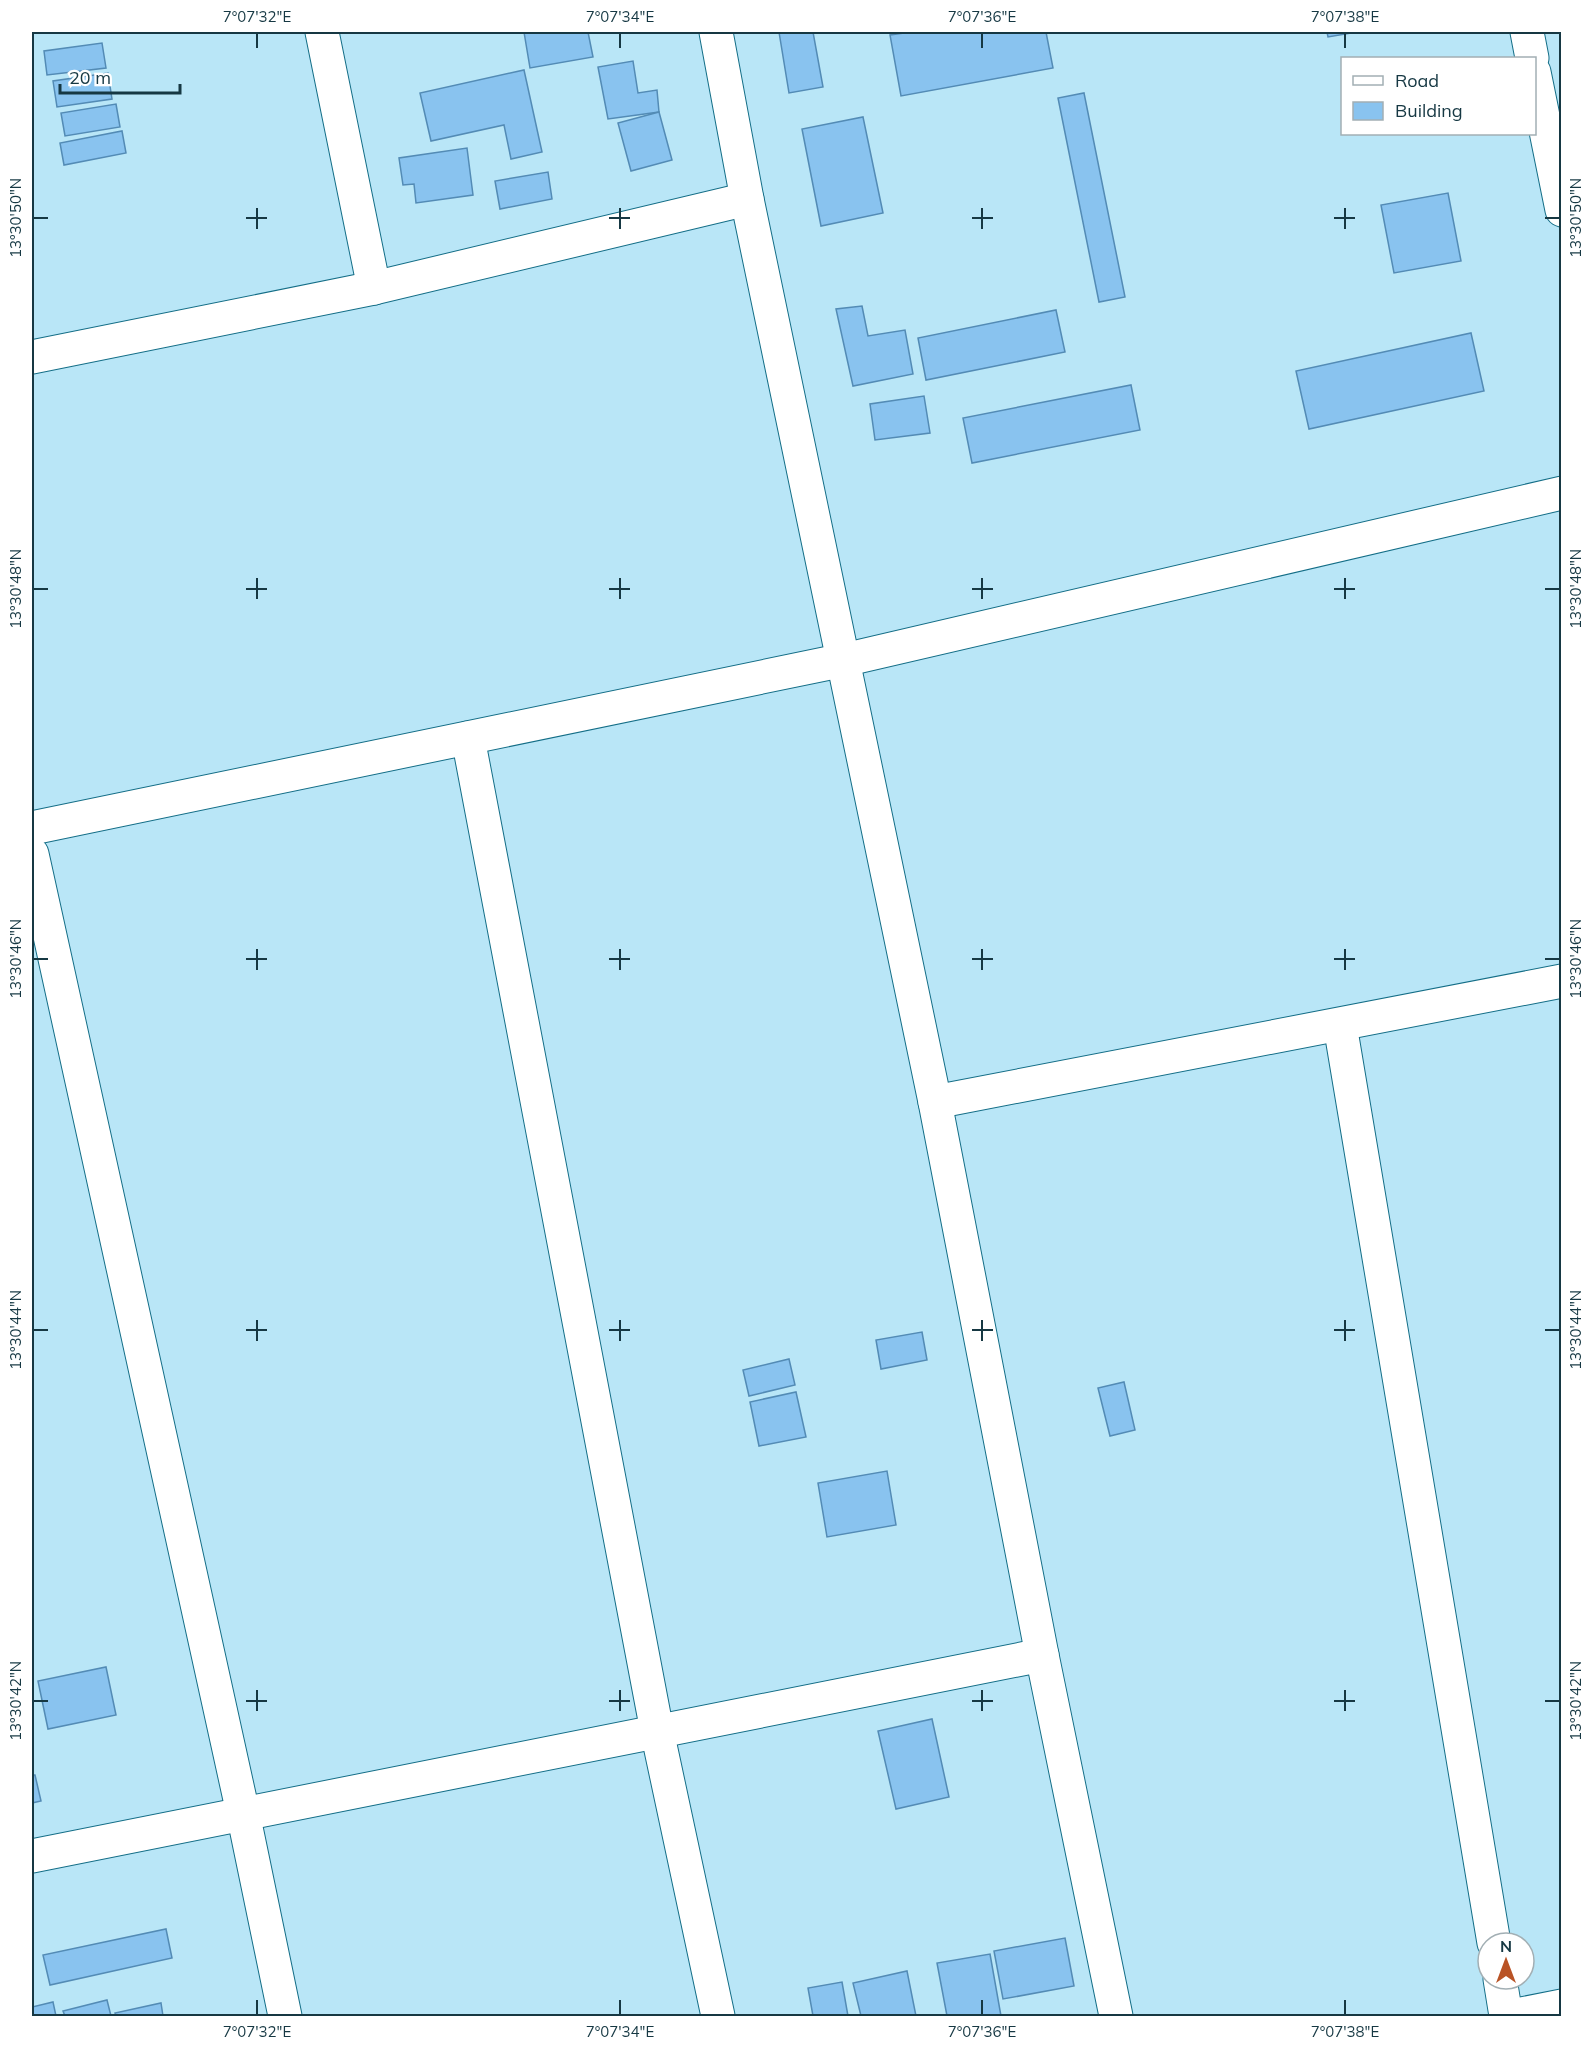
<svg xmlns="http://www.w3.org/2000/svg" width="1593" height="2048" font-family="Mulish,sans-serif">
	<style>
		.building { fill: #89c3ef; stroke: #538bb5; stroke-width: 1.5 }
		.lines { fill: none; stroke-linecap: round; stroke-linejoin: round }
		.street-casing { stroke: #146e87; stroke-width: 35 }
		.street { stroke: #fff; stroke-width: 33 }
		.ticks { fill: none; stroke: #163843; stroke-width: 2 }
		.neatline { fill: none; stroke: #163843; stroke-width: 2 }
		.ticks-label { font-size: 15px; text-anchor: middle; fill: #163843 }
	</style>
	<rect width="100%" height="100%" fill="#b9e6f7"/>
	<g class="building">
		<path d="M524,32H588L593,57L530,68Z"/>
		<path d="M779,32H813L823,87L789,93Z"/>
		<path d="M911,32H1046L1053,68L901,96L890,35Z"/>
		<path d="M1327,32H1357L1328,37Z"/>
		<path d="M102,43L106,68L47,75L44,51Z"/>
		<path d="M633,61L638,93L657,90L659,112L608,119L598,67Z"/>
		<path d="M524,70L542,152L511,159L504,125L431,141L420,93Z"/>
		<path d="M108,73L112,99L57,107L53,81Z"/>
		<path d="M1084,93L1125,297L1099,302L1058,98Z"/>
		<path d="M116,104L120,127L65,136L61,113Z"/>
		<path d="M659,112L672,160L631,171L618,123Z"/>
		<path d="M863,117L883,213L821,226L802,129Z"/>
		<path d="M122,131L126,153L64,165L60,143Z"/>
		<path d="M467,148L473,195L416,203L414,184L403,185L399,158Z"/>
		<path d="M548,172L552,199L500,209L495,181Z"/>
		<path d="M1448,193L1461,261L1394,273L1381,205Z"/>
		<path d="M862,306L868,336L905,330L913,374L853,386L836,309Z"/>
		<path d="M1056,310L1065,352L926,380L918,338Z"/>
		<path d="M1471,333L1484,391L1309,429L1296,371Z"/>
		<path d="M1131,385L1140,430L972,463L963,418Z"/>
		<path d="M924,396L930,433L875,440L870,404Z"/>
		<path d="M922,1332L927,1360L881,1369L876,1340Z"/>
		<path d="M789,1359L795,1385L749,1396L743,1370Z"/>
		<path d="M1124,1382L1135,1430L1110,1436L1098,1388Z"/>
		<path d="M796,1392L806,1437L759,1446L750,1402Z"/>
		<path d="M887,1471L896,1525L827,1537L818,1483Z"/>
		<path d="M106,1667L116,1715L48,1729L38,1681Z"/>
		<path d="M932,1719L949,1797L896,1809L878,1731Z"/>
		<path d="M32,1775H35L41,1801L32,1803Z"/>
		<path d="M166,1929L172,1958L50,1985L43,1955Z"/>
		<path d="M1065,1938L1074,1986L1003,1999L994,1951Z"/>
		<path d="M990,1954L1001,2016H947L937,1963Z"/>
		<path d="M907,1971L916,2016H861L853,1983Z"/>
		<path d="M842,1982L848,2016H813L808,1988Z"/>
		<path d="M107,2000L111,2016H65L63,2011Z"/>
		<path d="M53,2002L56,2016H32V2007Z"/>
		<path d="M161,2003L163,2016H116L115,2013Z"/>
	</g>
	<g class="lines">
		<g class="street-casing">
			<g id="street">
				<path d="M322,32L374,288"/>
				<path d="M716,32L747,199L935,1102L1042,1655L1116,2016"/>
				<path d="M1527,32L1532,58"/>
				<path d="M1534,72L1562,210"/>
				<path d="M32,357L374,288L747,199"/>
				<path d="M468,738L657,1731L718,2016"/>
				<path d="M32,828L844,660L1562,493"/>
				<path d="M32,854L243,1813L285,2016"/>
				<path d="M1340,1025L1494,1943"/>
				<path d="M935,1102L1562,981"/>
				<path d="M32,1856L1042,1655"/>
				<path d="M1500,1979L1506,2016"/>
				<path d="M1511,2016L1562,2006"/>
			</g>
		</g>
		<use href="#street" class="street"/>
	</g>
	<path class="ticks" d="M257,33V48M620,33V48M982,33V48M1345,33V48M257,208V229M620,208V229M982,208V229M1345,208V229M33,218H48M246,218H267M609,218H630M972,218H993M1334,218H1355M1545,218H1560M257,578V599M620,578V599M982,578V599M1345,578V599M33,589H48M246,589H267M609,589H630M972,589H993M1334,589H1355M1545,589H1560M257,949V970M620,949V970M982,949V970M1345,949V970M33,959H48M246,959H267M609,959H630M972,959H993M1334,959H1355M1545,959H1560M257,1320V1341M620,1320V1341M982,1320V1341M1345,1320V1341M33,1330H48M246,1330H267M609,1330H630M972,1330H993M1334,1330H1355M1545,1330H1560M257,1690V1711M620,1690V1711M982,1690V1711M1345,1690V1711M33,1701H48M246,1701H267M609,1701H630M972,1701H993M1334,1701H1355M1545,1701H1560M257,2000V2015M620,2000V2015M982,2000V2015M1345,2000V2015"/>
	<rect width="1593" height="2048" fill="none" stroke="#ffffff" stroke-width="66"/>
	<rect x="1341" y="57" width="195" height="78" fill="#ffffff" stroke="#a2afb4" stroke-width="1.5"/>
	<rect x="1353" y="76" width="30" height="9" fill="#ffffff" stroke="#a2afb4" stroke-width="1.5"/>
	<text x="1395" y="87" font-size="18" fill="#163843">Road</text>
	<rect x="1353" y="102" width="30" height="18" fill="#89c3ef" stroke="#a2afb4" stroke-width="1.5"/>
	<text x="1395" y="117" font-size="18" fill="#163843">Building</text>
	<g transform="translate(1506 1961)"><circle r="28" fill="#ffffff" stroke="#a2afb4" stroke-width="1.5"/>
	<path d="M0-4.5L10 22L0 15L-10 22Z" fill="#b95325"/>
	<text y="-9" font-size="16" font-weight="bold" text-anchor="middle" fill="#163843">N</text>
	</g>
	<path d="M60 84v9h120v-9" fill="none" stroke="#163843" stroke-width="3"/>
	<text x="69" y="84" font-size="18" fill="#163843" stroke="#ffffff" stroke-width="4.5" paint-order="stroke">20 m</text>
	<rect x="33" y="33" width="1527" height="1982" class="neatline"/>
	<g class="ticks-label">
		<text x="257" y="22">7°07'32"E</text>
		<text x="620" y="22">7°07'34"E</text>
		<text x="982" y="22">7°07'36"E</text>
		<text x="1345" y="22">7°07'38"E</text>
		<text transform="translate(16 218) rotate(-90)" y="5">13°30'50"N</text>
		<text transform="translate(1576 218) rotate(-90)" y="5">13°30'50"N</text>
		<text transform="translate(16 589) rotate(-90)" y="5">13°30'48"N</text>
		<text transform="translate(1576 589) rotate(-90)" y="5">13°30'48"N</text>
		<text transform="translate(16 959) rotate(-90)" y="5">13°30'46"N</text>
		<text transform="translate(1576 959) rotate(-90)" y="5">13°30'46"N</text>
		<text transform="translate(16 1330) rotate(-90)" y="5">13°30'44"N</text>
		<text transform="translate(1576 1330) rotate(-90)" y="5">13°30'44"N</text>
		<text transform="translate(16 1701) rotate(-90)" y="5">13°30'42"N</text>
		<text transform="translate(1576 1701) rotate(-90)" y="5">13°30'42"N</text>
		<text x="257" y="2037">7°07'32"E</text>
		<text x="620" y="2037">7°07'34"E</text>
		<text x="982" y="2037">7°07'36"E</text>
		<text x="1345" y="2037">7°07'38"E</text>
	</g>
</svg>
